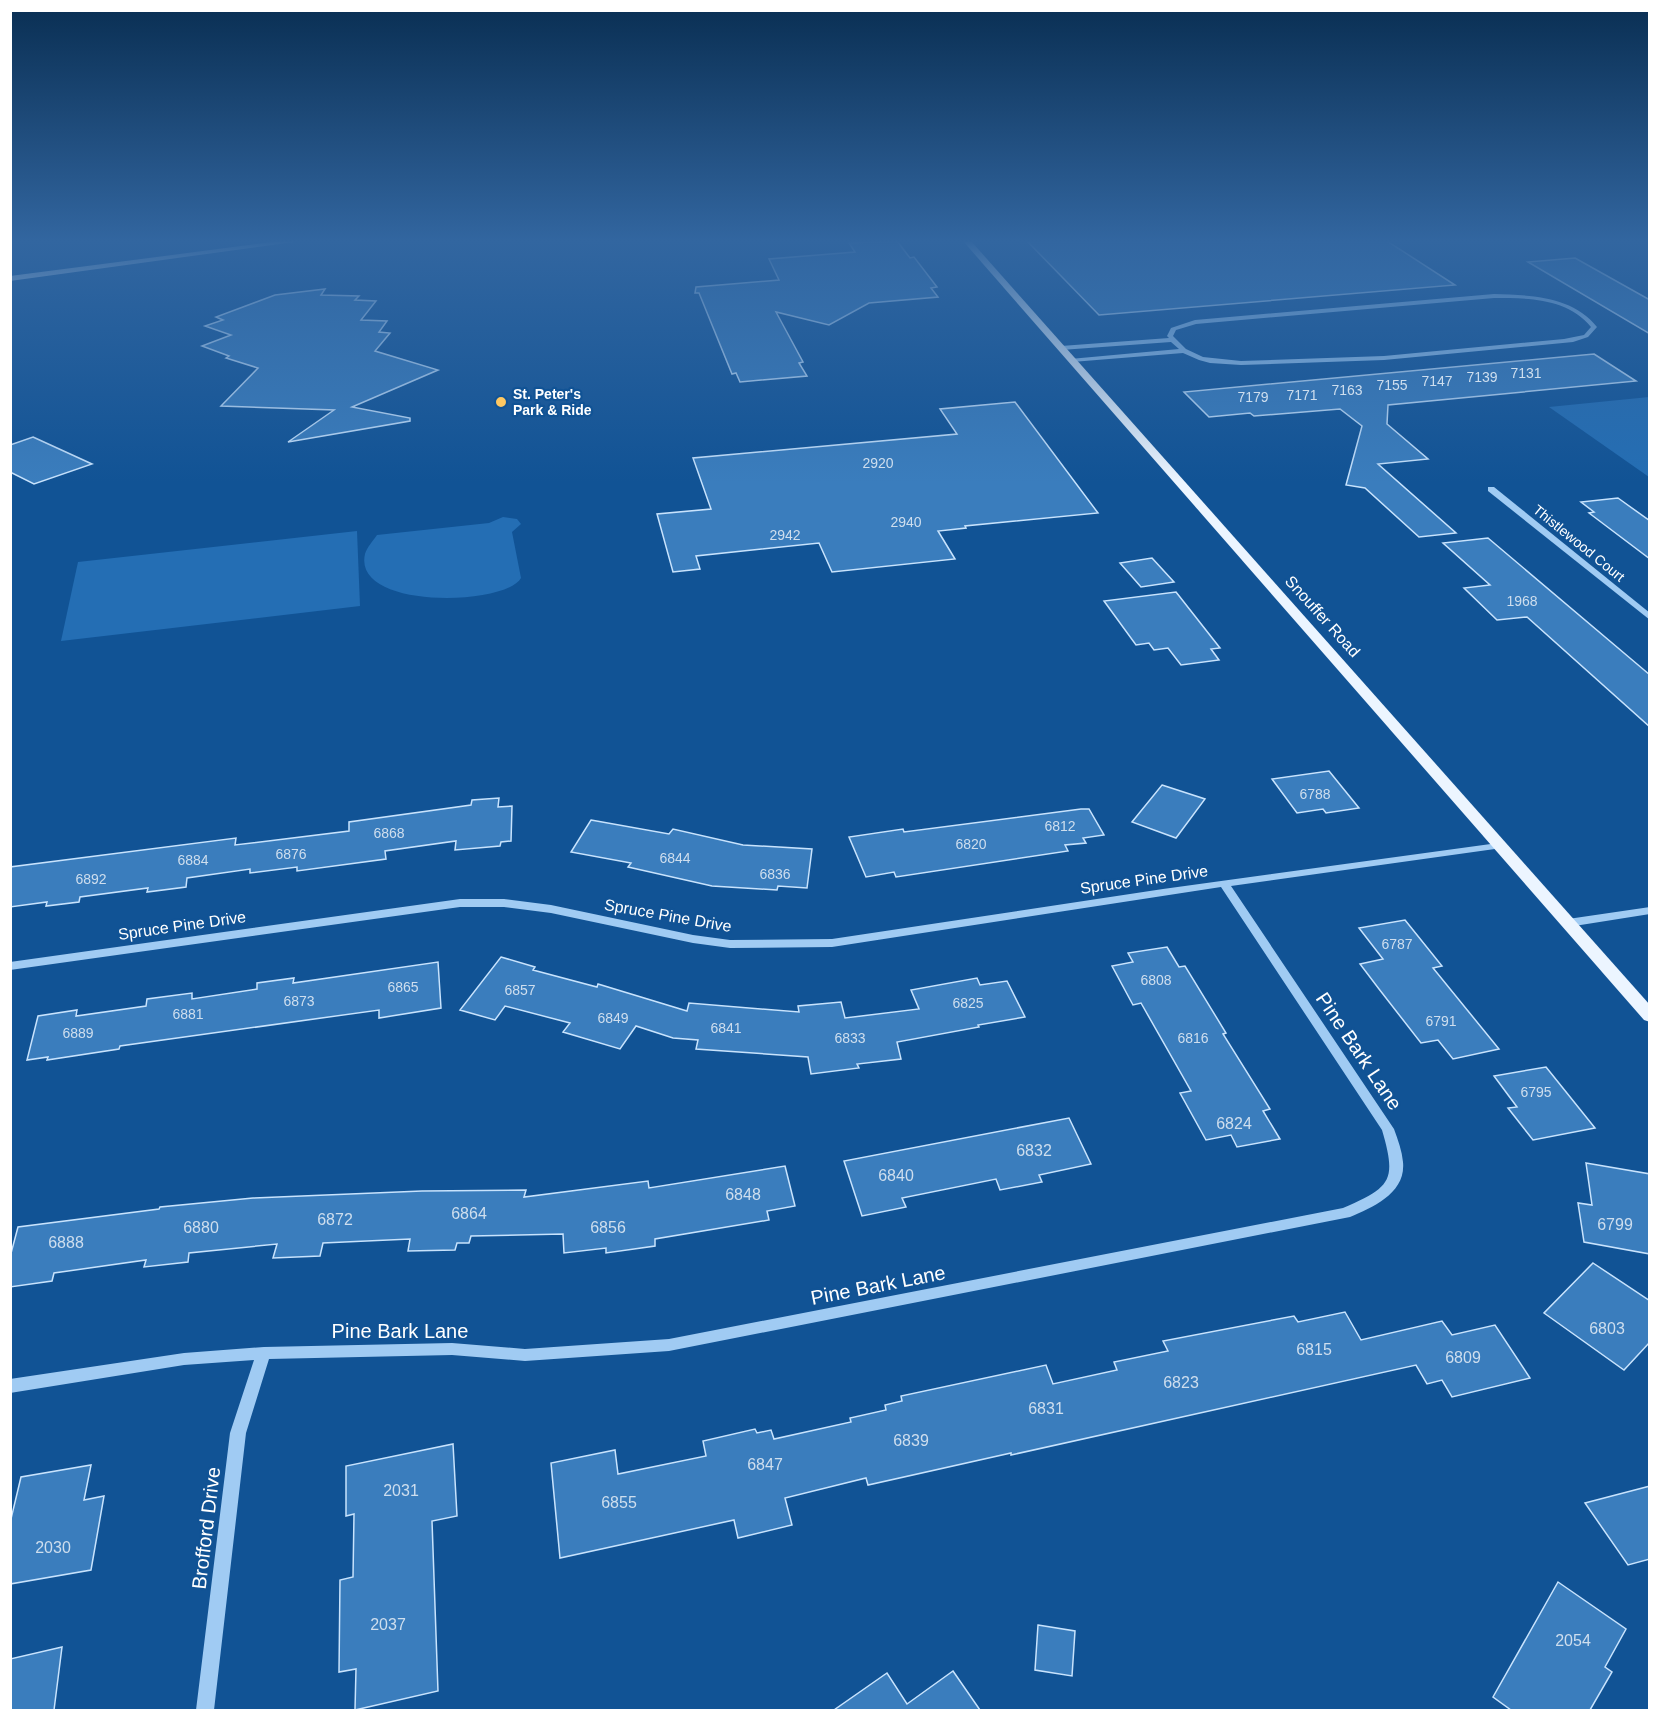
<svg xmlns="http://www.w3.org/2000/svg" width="1660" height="1721" font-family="Arial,sans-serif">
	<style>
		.green { fill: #246eb4 }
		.building { fill: #3a7dbd; stroke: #c8e3fd; stroke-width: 1.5 }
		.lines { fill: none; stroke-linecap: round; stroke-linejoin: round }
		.minor { fill: #a0cbf3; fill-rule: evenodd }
		.major { fill: #ecf5ff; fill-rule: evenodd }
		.poi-dot { fill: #ffc862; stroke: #115395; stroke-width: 2 }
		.labels { text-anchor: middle; stroke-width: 4.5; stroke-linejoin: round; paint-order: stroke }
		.number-label { font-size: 14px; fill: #cedeee }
		.far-poi-label { font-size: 14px; font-weight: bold; fill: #fff; stroke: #115395; text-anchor: start }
		.far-street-label { font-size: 14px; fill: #fff; stroke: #115395 }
		.street-label { font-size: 16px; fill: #fff; stroke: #115395 }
		.near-number-label { font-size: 16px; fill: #cedeee }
		.near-street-label { font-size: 20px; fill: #fff; stroke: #115395 }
	</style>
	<rect width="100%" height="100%" fill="#115395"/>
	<g class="green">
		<path d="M1649,397V477L1549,407Z"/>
		<path d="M503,517L517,519L521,524L512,532L521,578C506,606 352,610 365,554C367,547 373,541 377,535L489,523Z"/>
		<path d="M357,531L360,606L61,641L78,562Z"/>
	</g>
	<g class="building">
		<path d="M897,241L910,258L914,257L937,287L931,288L938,297L869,303L829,325L776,312L803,362L799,363L807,376L740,382L736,373L732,374L699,293H695L696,287L779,280L769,259L855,252L849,243Z"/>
		<path d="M1027,241H1387L1455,285L1099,315Z"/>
		<path d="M1575,258L1650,300V334L1528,262Z"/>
		<path d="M325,289L321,295L359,296L355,300L376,301L361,320L387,321L379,332L390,333L375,351L438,370L352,407L410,418V421L288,442L334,410L221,406L258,368L226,358L229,356L202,346L231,335L205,326L223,320L216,317L275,295Z"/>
		<path d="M1594,354L1636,381L1388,405L1387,424L1428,459L1378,464L1456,533L1419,537L1365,488L1346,485L1362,426L1340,409L1254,416L1250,413L1209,417L1184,392Z"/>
		<path d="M1015,402L1098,513L965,526L966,528L938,531L955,559L832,572L819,543L696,556L700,569L673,572L657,514L711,509L693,458L957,434L940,409Z"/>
		<path d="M33,437L92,464L34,484L10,472V445Z"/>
		<path d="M1618,498L1650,521V559L1589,513L1594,512L1581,502Z"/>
		<path d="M1488,538L1650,675V727L1527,617L1497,620L1464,588L1490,585L1443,543Z"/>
		<path d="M1152,558L1174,582L1141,587L1120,563Z"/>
		<path d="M1176,592L1220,648L1211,649L1219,660L1181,665L1168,648L1154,650L1149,643L1136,645L1104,601Z"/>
		<path d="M1329,771L1359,808L1326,813L1323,809L1297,813L1272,779Z"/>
		<path d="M1162,785L1205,799L1176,838L1132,822Z"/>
		<path d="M499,798L498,807L512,806L511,841L501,842L500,846L455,850L456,841L385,851L386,859L297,871V867L250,873V869L187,878L186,887L147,892L148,888L80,897L79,902L46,906L47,902L10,907V867L236,838L235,845L349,831V822L471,805L472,800Z"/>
		<path d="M1081,809H1089L1104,835L1083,838L1086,843L1065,845L1068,851L896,877L894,872L866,877L849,837L903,829L904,832Z"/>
		<path d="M591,820L669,834L673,829L743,845L812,849L807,888L778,886L777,890L712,886L628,867L631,863L571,852Z"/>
		<path d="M1405,920L1442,966L1433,968L1499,1049L1453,1059L1438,1040L1421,1043L1379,989L1360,964L1383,959L1359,928Z"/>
		<path d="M1167,947L1179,967L1185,966L1226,1033L1223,1034L1270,1109L1263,1111L1280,1139L1237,1147L1231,1135L1206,1140L1180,1093L1191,1091L1141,1003L1133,1005L1112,966L1133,962L1128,953Z"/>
		<path d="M501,957L535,967L533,970L597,987L598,984L687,1011L689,1003L799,1012L798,1006L841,1002L845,1018L919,1009L911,990L977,978L980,985L1007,981L1025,1017L978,1025L979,1027L897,1042L901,1059L857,1064L859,1068L811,1074L808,1057L696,1049L698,1040L673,1038L636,1026L620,1049L563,1032L570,1023L505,1006L495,1020L460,1010Z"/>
		<path d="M438,962L441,1008L379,1018V1010L120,1046L119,1049L47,1060L48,1057L27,1060L38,1016L77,1010L76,1016L146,1006L147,999L192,993V999L257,989V983L294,978L293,983Z"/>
		<path d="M1546,1067L1595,1128L1533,1140L1508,1108L1517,1107L1494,1076Z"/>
		<path d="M1069,1118L1091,1164L1039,1175L1042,1182L1000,1190L996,1179L902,1198L906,1207L862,1216L844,1161Z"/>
		<path d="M1586,1163L1650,1174V1254L1584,1242L1578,1203L1592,1205Z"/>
		<path d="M785,1166L795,1206L767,1211L769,1220L655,1239V1246L606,1253V1248L564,1253L563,1234L471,1236L469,1243H457L455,1250L408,1251L410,1239L323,1243L320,1256L273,1258L277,1244L189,1253L188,1262L144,1267L146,1260L54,1273L52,1281L10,1287V1257L18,1227L159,1209L160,1207L253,1198L422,1191L526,1190L524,1197L648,1181L649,1188Z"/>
		<path d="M1593,1263L1650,1301V1342L1624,1370L1544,1313Z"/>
		<path d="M1345,1312L1361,1340L1442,1321L1452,1335L1495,1325L1530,1378L1452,1397L1442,1380L1427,1384L1416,1365L1011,1455V1453L868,1485L866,1478L785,1498L792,1525L738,1538L734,1520L560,1558L551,1463L615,1450L618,1474L706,1456L703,1441L755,1429L757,1433L771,1430L774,1439L851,1422L850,1418L886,1410L885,1405L902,1401L901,1396L1046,1365L1053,1384L1117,1370L1114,1362L1168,1351L1163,1341L1294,1316L1298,1322Z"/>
		<path d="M453,1444L457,1516L432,1521L438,1691L355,1710L356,1669L339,1672L340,1580L353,1577L354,1514L346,1516V1466Z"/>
		<path d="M91,1465L84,1500L104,1496L91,1570L10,1584V1523L21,1477Z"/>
		<path d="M1650,1486V1559L1628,1565L1585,1503Z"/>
		<path d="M1558,1582L1626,1629L1605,1667L1612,1672L1590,1710H1511L1493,1697Z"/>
		<path d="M1038,1625L1075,1631L1072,1676L1035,1670Z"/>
		<path d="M62,1647L54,1710H10V1659Z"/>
		<path d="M953,1671L980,1710H834L887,1673L907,1704Z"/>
	</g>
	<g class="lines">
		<g class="minor">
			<path d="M1494,294C1530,295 1573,296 1597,327L1588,337L1573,342L1384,360L1241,365L1210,363L1199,360L1183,353L1072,362L1070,361V359L1179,349L1171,342L1061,350L1058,348L1061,346L1169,338L1167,336L1171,328L1195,320ZM1494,298C1528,298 1568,298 1591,327L1584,335L1564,339L1384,356L1241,361L1203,357L1186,349L1173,336L1176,330L1196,324Z"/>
			<path d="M1488,487H1494L1650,613V620L1488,491Z"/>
			<path d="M1498,843L1503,846L1502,848L1231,886L1394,1129C1398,1140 1402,1151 1403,1162C1406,1193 1373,1207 1350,1217L669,1351L525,1361L452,1355L269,1359L246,1433L214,1710H196L230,1433L254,1360L184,1365L10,1393V1379L184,1353L264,1347L452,1343L525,1349L669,1339L1343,1208C1391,1187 1397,1181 1382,1130L1221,887L832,947L730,948L693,943L551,913L504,907H460L10,970V962L460,899H504L551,905L693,935L730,940L832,939L1163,889Z"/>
			<path d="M1650,907V914L1568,927L1562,923L1568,919Z"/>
		</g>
		<g class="major">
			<path d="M280,241H301L10,281V276Z"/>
			<path d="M963,241H971L1650,1005V1022L1644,1020Z"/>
		</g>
	</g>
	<linearGradient id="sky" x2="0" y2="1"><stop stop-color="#092e52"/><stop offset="0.5" stop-color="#3266a0"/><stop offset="1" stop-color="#3266a0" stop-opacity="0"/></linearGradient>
	<rect width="1660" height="482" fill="url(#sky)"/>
	<circle class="poi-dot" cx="501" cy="402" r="6"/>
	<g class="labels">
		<g class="number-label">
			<text x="1526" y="378">7131</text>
			<text x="1482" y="382">7139</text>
			<text x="1437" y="386">7147</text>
			<text x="1392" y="390">7155</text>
			<text x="1347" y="395">7163</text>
			<text x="1302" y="400">7171</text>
			<text x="1253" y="402">7179</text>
			<text x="878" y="468">2920</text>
			<text x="906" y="527">2940</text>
			<text x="785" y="540">2942</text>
			<text x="1522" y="606">1968</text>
			<text x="1315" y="799">6788</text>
			<text x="1060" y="831">6812</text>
			<text x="389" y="838">6868</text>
			<text x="971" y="849">6820</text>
			<text x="291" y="859">6876</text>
			<text x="675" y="863">6844</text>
			<text x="193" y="865">6884</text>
			<text x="775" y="879">6836</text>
			<text x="91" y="884">6892</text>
			<text x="1397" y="949">6787</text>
			<text x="1156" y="985">6808</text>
			<text x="403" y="992">6865</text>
			<text x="520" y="995">6857</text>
			<text x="299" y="1006">6873</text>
			<text x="968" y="1008">6825</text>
			<text x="188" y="1019">6881</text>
			<text x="613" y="1023">6849</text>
			<text x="1441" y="1026">6791</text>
			<text x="726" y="1033">6841</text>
			<text x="78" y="1038">6889</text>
			<text x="850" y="1043">6833</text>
			<text x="1193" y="1043">6816</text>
			<text x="1536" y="1097">6795</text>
		</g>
		<g class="far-poi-label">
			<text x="513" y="399">St. Peter's<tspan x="513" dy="16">Park &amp; Ride</tspan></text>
		</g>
		<g class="far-street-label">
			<text transform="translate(1579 543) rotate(39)" y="5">Thistlewood Court</text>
		</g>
		<g class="street-label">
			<text transform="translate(1323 616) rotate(48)" y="6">Snouffer Road</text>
			<text transform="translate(1144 879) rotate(-8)" y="6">Spruce Pine Drive</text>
			<text transform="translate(668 915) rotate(10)" y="6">Spruce Pine Drive</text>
			<text transform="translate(182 925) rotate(-8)" y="6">Spruce Pine Drive</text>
		</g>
		<g class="near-number-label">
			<text x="1234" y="1129">6824</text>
			<text x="1034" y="1156">6832</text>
			<text x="896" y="1181">6840</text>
			<text x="743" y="1200">6848</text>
			<text x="469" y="1219">6864</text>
			<text x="335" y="1225">6872</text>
			<text x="1615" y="1230">6799</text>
			<text x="201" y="1233">6880</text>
			<text x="608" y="1233">6856</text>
			<text x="66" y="1248">6888</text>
			<text x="1607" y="1334">6803</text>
			<text x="1314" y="1355">6815</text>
			<text x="1463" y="1363">6809</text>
			<text x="1181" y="1388">6823</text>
			<text x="1046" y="1414">6831</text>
			<text x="911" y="1446">6839</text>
			<text x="765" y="1470">6847</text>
			<text x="401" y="1496">2031</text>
			<text x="619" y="1508">6855</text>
			<text x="53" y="1553">2030</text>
			<text x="388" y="1630">2037</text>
			<text x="1573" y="1646">2054</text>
		</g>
		<g class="near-street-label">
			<text transform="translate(1359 1051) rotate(56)" y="7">Pine Bark Lane</text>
			<text transform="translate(878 1285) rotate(-11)" y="7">Pine Bark Lane</text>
			<text x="400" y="1338">Pine Bark Lane</text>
			<text transform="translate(206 1528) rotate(-83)" y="7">Brofford Drive</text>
		</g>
	</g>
	<rect width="1660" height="1721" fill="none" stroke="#ffffff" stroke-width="24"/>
</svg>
